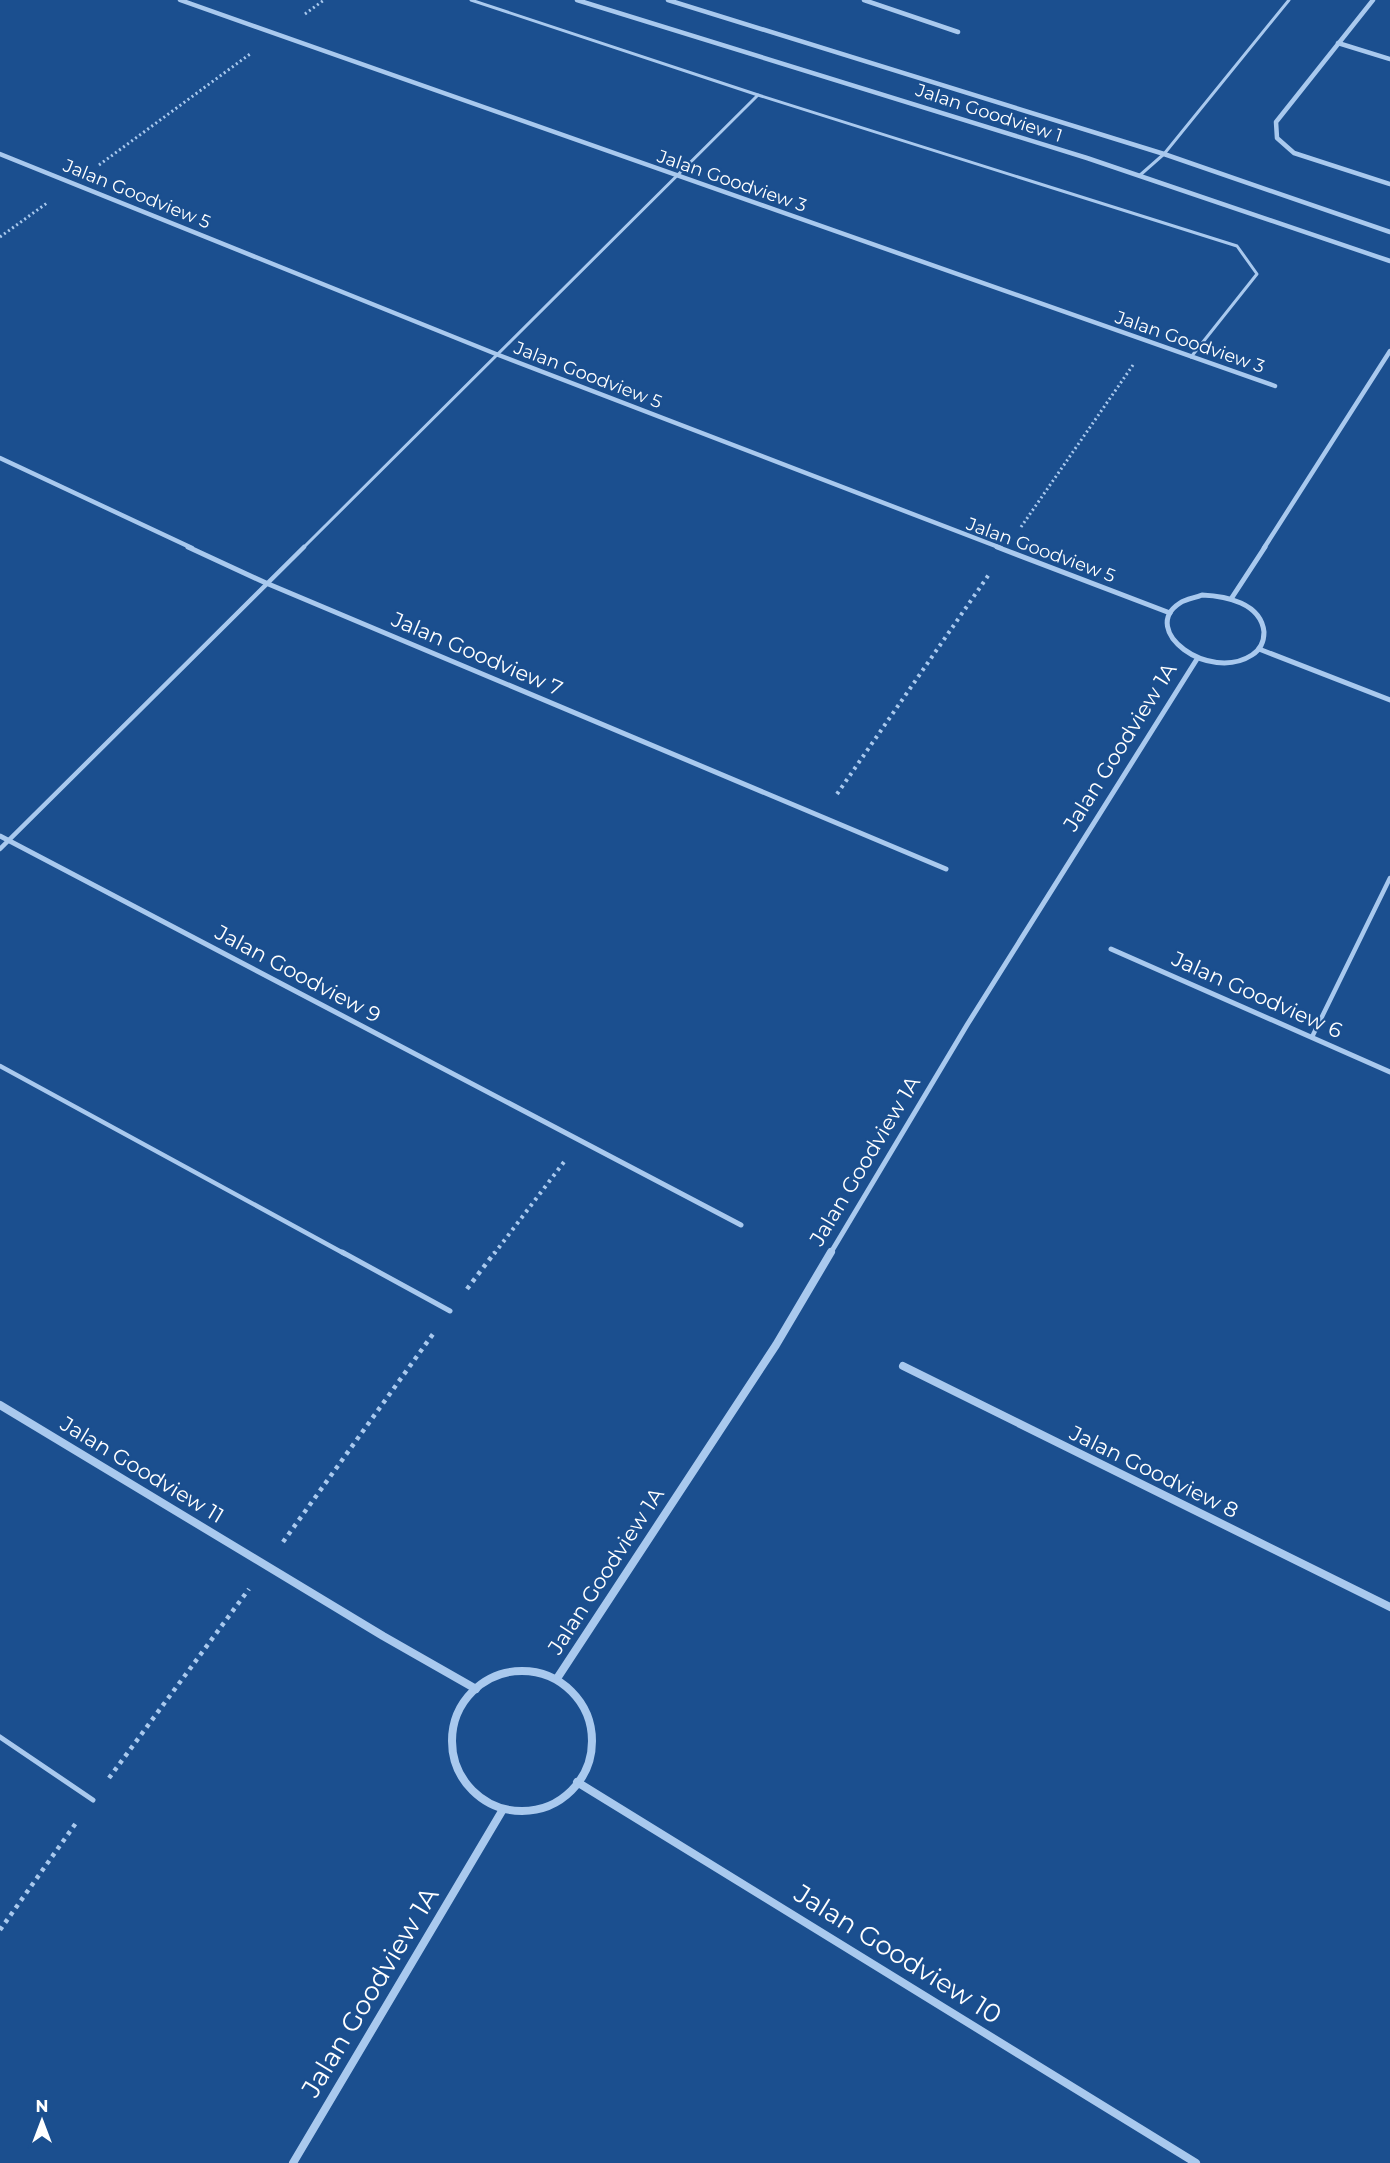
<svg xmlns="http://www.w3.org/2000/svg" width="1390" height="2163" font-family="Montserrat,sans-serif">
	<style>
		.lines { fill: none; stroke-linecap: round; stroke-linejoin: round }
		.path-far2 { stroke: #a9c9ee; stroke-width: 3; stroke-dasharray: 2 3; stroke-linecap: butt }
		.path-far1 { stroke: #a9c9ee; stroke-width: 4; stroke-dasharray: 3 4.5; stroke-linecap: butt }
		.path { stroke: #a9c9ee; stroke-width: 4.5; stroke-dasharray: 4 5; stroke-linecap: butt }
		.lane-far2 { stroke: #a9c9ee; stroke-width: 3 }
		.lane-far1 { stroke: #a9c9ee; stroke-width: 4.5 }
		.lane { stroke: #a9c9ee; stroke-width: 5 }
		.street-far2 { stroke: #a9c9ee; stroke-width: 4.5 }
		.street-far1 { stroke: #a9c9ee; stroke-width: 5 }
		.street { stroke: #a9c9ee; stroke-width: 8 }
		.labels { text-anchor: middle; stroke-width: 4.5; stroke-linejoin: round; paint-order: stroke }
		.far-street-label { font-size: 18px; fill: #fff; stroke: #1b4f8f }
		.street-label { font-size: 21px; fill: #fff; stroke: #1b4f8f }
		.near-street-label { font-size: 26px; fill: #fff; stroke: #1b4f8f }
	</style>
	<rect width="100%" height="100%" fill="#1b4f8f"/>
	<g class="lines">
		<g class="path-far2">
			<path d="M305,14L324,0"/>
			<path d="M99,165L250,54"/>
			<path d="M0,237L47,203"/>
			<path d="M1021,527L1133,365"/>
		</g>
		<g class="path-far1">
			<path d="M837,794L990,573"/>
			<path d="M494,1254L564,1162"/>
		</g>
		<g class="path">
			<path d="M467,1289L495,1252"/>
			<path d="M283,1542L433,1334"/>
			<path d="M109,1778L249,1589"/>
			<path d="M0,1930L76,1823"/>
		</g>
		<g class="lane-far2">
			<path d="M471,0L758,95L1237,246L1257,274L1191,357"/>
			<path d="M1139,176L1164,154L1289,0"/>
			<path d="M303,548L758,95"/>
		</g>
		<g class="lane-far1">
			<path d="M0,849L304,547"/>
			<path d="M1312,1037L1390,878"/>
			<path d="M0,1066L345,1254"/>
		</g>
		<g class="lane">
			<path d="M342,1252L450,1311"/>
			<path d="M0,1737L93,1800"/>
		</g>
		<g class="street-far2">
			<path d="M180,0L1275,386"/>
			<path d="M577,0L1087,158L1390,261"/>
			<path d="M668,0L1164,154L1390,232"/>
			<path d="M864,0L958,32"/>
			<path d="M1373,0L1276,122L1277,138L1294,153L1390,184"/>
			<path d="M1338,43L1390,59"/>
			<path d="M0,154L496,354L1001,548"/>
			<path d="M0,458L192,548"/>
			<path d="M1264,548L1390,351"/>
		</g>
		<g class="street-far1">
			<path d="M188,547L266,583L946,869"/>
			<path d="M997,547L1170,613"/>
			<path d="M1202,595C1226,596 1261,603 1264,632C1264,642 1260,650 1252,655C1209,683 1138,630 1180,603C1186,599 1195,598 1202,595Z"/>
			<path d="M1231,599L1265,547"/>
			<path d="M1259,649L1390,700"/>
			<path d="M0,836L741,1225"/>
			<path d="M1111,949L1390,1072"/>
			<path d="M830,1254L967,1025L1197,659"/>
		</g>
		<g class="street">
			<path d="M903,1366L1390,1607"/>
			<path d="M0,1405L383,1636L476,1689"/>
			<circle cx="522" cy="1741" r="70"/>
			<path d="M558,1677L776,1345L831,1252"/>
			<path d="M577,1782L1196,2163"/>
			<path d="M293,2163L502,1811"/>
		</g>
	</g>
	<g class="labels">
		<g class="far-street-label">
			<text transform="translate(989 113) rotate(18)" y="6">Jalan Goodview 1</text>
			<text transform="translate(732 181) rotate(19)" y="6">Jalan Goodview 3</text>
			<text transform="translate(137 194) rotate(22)" y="6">Jalan Goodview 5</text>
			<text transform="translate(1190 342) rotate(19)" y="6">Jalan Goodview 3</text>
			<text transform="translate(588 375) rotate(21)" y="6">Jalan Goodview 5</text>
			<text transform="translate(1041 550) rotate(20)" y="6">Jalan Goodview 5</text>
		</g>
		<g class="street-label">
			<text transform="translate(477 654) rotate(23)" y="7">Jalan Goodview 7</text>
			<text transform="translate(1120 747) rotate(-58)" y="7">Jalan Goodview 1A</text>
			<text transform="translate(298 974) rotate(28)" y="7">Jalan Goodview 9</text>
			<text transform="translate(1257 995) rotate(24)" y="7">Jalan Goodview 6</text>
			<text transform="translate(865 1161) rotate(-59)" y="7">Jalan Goodview 1A</text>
			<text transform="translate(142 1470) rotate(31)" y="7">Jalan Goodview 11</text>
			<text transform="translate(1154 1472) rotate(26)" y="7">Jalan Goodview 8</text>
			<text transform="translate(606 1571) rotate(-57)" y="7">Jalan Goodview 1A</text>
		</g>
		<g class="near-street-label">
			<text transform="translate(898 1954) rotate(32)" y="9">Jalan Goodview 10</text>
			<text transform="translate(370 1992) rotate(-59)" y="9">Jalan Goodview 1A</text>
		</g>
	</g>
	<g transform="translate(42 2121)" stroke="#1b4f8f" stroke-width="4.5" paint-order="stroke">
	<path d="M0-4.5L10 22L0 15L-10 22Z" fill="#ffffff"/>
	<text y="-9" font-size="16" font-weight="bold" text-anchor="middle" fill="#ffffff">N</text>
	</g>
</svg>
